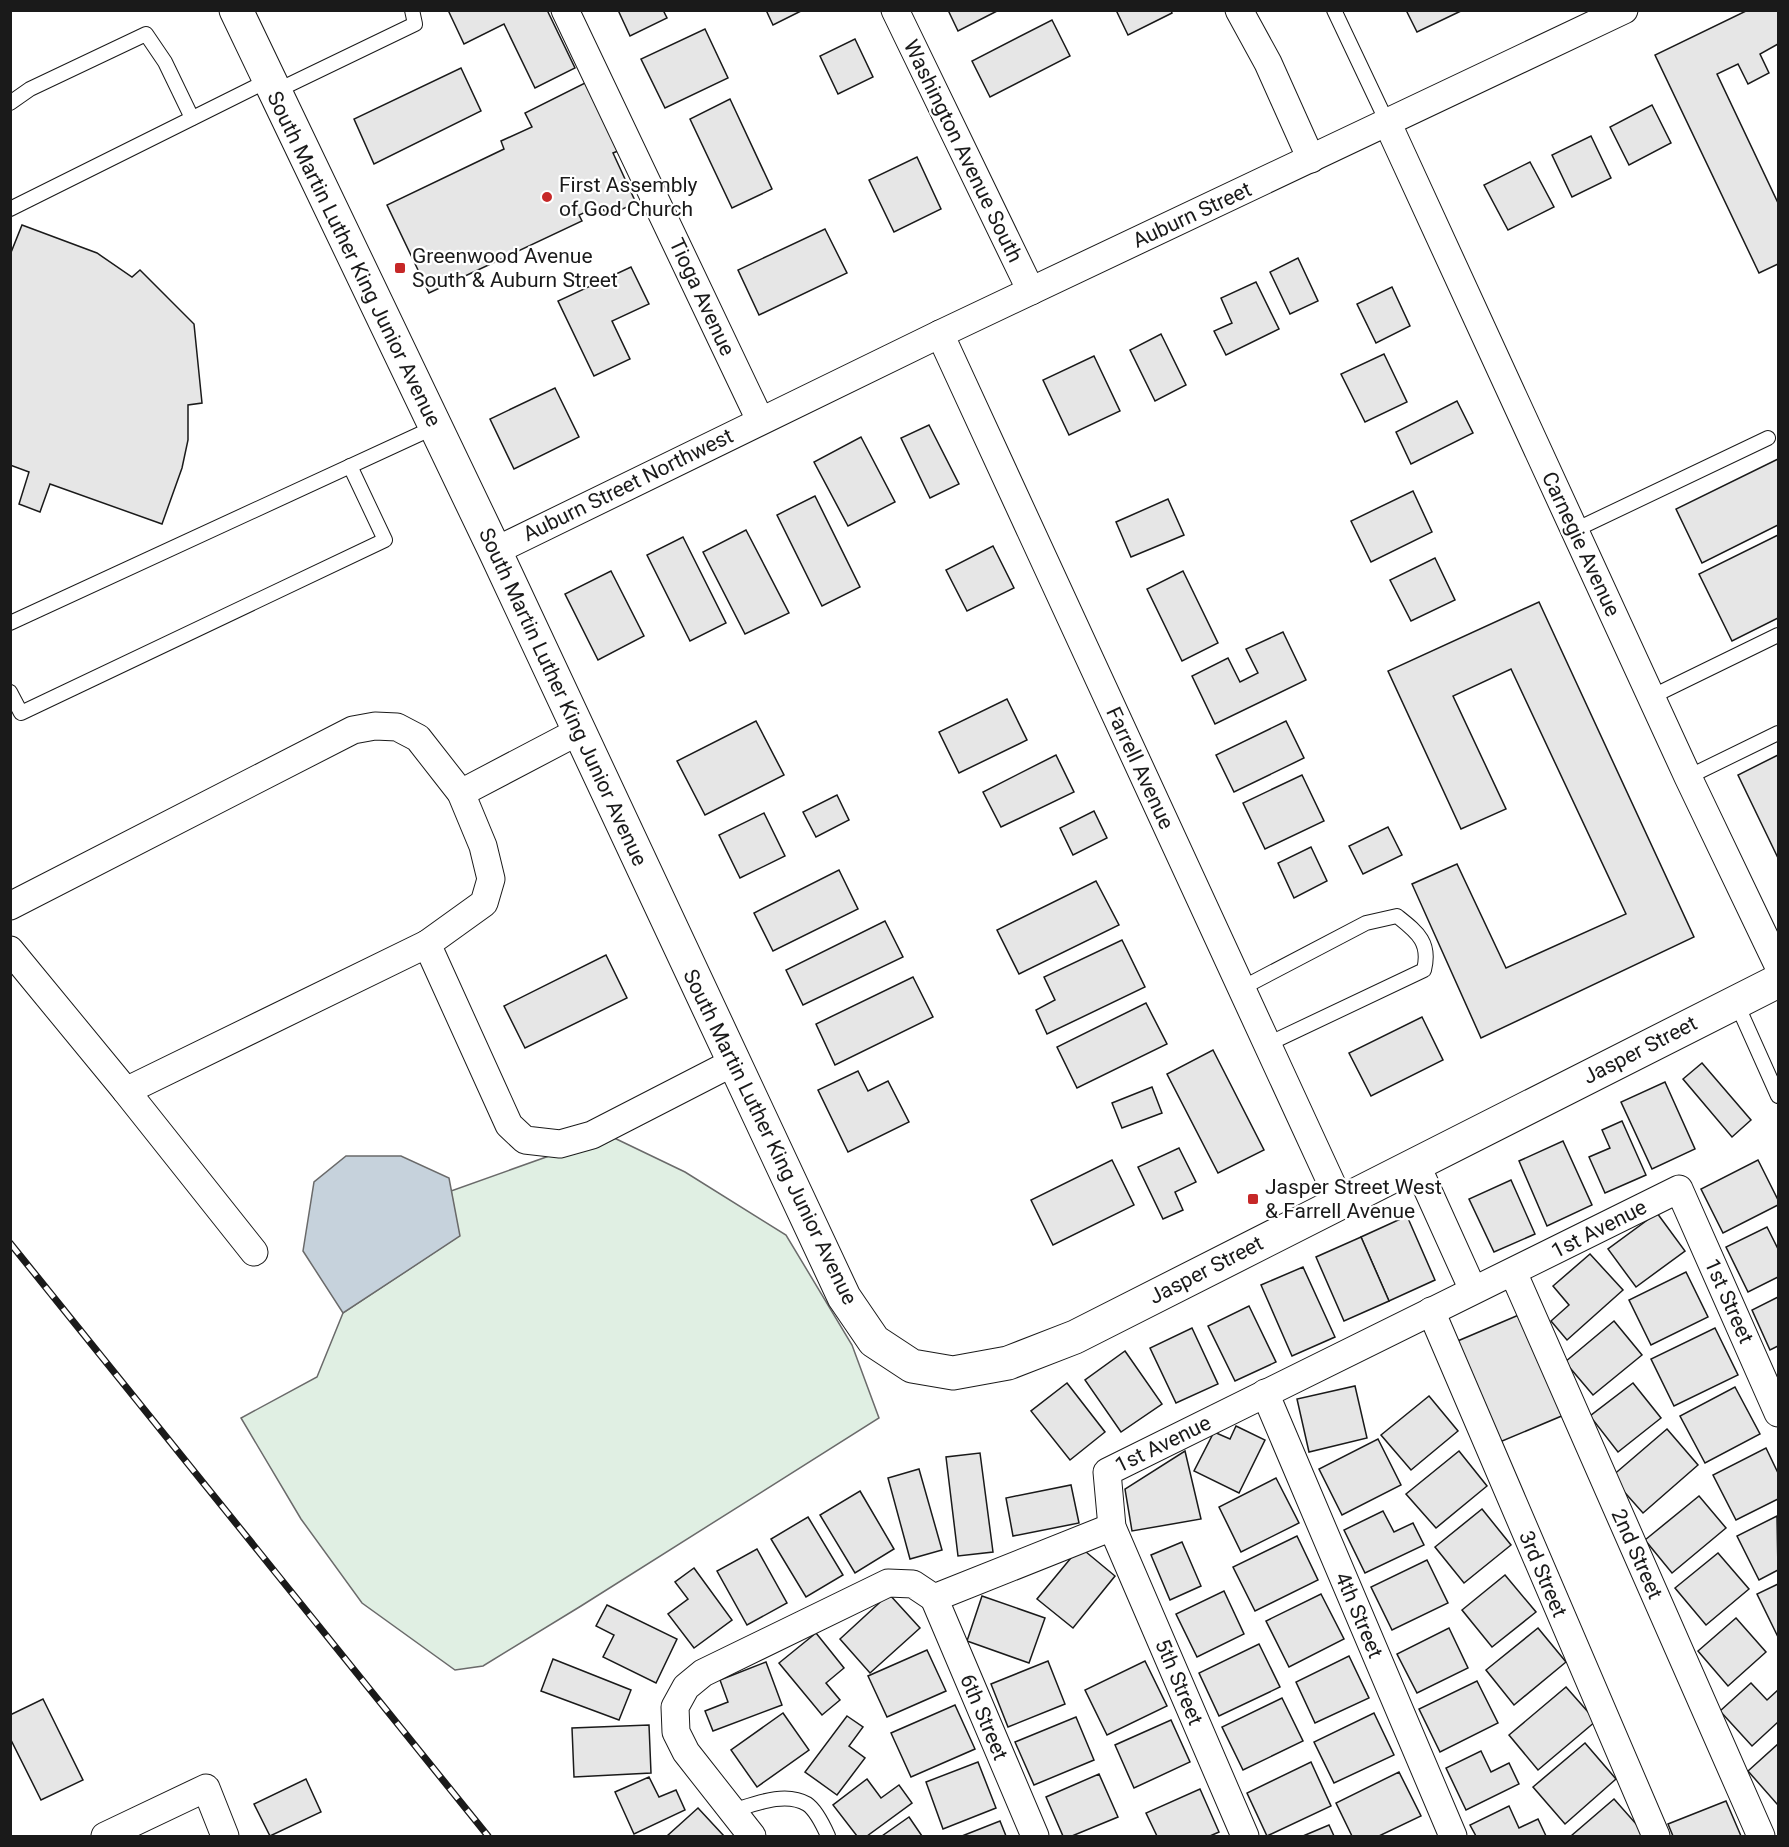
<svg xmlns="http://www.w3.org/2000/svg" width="1789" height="1847" font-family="Roboto,sans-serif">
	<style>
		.green { fill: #e0efe3; stroke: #6a6a6a; stroke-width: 1.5 }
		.water { fill: #c6d2dc; stroke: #6a6a6a; stroke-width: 1.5 }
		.building { fill: #e6e6e6; stroke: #1a1a1a; stroke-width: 1.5 }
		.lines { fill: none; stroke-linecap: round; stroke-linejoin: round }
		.lane-casing { stroke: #1a1a1a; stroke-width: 16 }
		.street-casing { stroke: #1a1a1a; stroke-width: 29 }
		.secondary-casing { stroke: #1a1a1a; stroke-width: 35 }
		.lane { stroke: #fff; stroke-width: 14 }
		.street { stroke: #fff; stroke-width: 27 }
		.secondary { stroke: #fff; stroke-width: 33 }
		.rail-casing { stroke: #1a1a1a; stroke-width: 7 }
		.rail { stroke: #fff; stroke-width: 4.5; stroke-dasharray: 14; stroke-linecap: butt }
		.poi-dot { fill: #c62828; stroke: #fff; stroke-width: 2 }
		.labels { text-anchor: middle; stroke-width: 4.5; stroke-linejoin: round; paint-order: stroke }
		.street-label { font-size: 21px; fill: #1a1a1a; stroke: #fff }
		.poi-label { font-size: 21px; fill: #1a1a1a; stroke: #fff; text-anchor: start }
	</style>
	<rect width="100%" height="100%" fill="#fff"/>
	<path class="green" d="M608,1135L685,1172L786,1235L852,1345L879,1418L581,1606L483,1666L455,1670L362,1603L301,1519L241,1418L317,1377L343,1313L459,1236L451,1191Z"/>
	<path class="water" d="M346,1156H401L449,1178L460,1236L343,1313L303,1251L314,1182Z"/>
	<g class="building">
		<path d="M448,10H547L575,68L535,88L504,24L464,44Z"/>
		<path d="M618,10H663L667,18L630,36Z"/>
		<path d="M766,10H803L773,25Z"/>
		<path d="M948,10H999L958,31Z"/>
		<path d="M1116,10H1171L1172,13L1128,35Z"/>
		<path d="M1406,10H1463L1417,32Z"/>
		<path d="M1748,10H1778V44L1760,54L1769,73L1748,84L1738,64L1717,74L1778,203V264L1759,273L1655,55Z"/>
		<path d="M1052,20L1070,56L990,97L972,61Z"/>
		<path d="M705,29L728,78L665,108L641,59Z"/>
		<path d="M855,39L873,77L838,94L820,56Z"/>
		<path d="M461,68L481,111L374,164L354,119Z"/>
		<path d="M591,80L623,149L613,153L636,203L607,216L601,205L579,215L582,221L429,293L387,205L504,149L501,141L532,127L525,113Z"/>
		<path d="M730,99L772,189L732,208L690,119Z"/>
		<path d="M1652,105L1671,143L1629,165L1610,127Z"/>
		<path d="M1591,136L1611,178L1572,197L1552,155Z"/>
		<path d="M917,157L941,209L894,232L869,180Z"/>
		<path d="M1530,162L1554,207L1508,230L1484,185Z"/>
		<path d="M22,225L97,253L132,277L140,270L194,324L202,403L188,405V440L182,468L162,524L50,484L40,512L19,504L29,472L10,465V255Z"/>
		<path d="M825,229L847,273L759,315L738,270Z"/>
		<path d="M1298,258L1318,301L1290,314L1270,272Z"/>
		<path d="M631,267L649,304L612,321L630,359L594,376L558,301Z"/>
		<path d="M1256,282L1279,329L1226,355L1214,331L1232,323L1221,298Z"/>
		<path d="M1392,287L1410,326L1376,343L1357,304Z"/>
		<path d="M1161,334L1186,385L1155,401L1130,350Z"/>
		<path d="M1384,354L1407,402L1365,422L1341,374Z"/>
		<path d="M1094,356L1120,411L1069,435L1043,380Z"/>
		<path d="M555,388L579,437L514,469L490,419Z"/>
		<path d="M1457,401L1473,433L1411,464L1396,432Z"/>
		<path d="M929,425L959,484L930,498L901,438Z"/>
		<path d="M861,437L895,502L848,526L814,462Z"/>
		<path d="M1778,459V525L1702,563L1676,509Z"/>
		<path d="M1413,491L1432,532L1371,562L1351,521Z"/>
		<path d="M815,496L860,587L822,606L777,515Z"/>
		<path d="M1168,499L1184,535L1131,557L1116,522Z"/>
		<path d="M746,530L789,613L745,634L703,552Z"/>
		<path d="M1778,535V618L1732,641L1699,574Z"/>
		<path d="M683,537L726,623L690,641L647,555Z"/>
		<path d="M993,546L1014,588L967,611L946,570Z"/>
		<path d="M1435,558L1455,600L1411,621L1390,580Z"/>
		<path d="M611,571L644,636L598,660L565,594Z"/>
		<path d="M1183,571L1218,643L1182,661L1147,589Z"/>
		<path d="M1539,602L1694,937L1481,1038L1412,884L1457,864L1506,968L1626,914L1511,669L1453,696L1506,809L1461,829L1388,671Z"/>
		<path d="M1283,632L1306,680L1215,724L1192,676L1228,658L1240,682L1258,673L1246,649Z"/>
		<path d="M1007,699L1027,740L959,773L939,732Z"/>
		<path d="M756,721L784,775L705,815L677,761Z"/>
		<path d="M1286,721L1304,758L1234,792L1216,755Z"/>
		<path d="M1056,755L1074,792L1001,827L983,792Z"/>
		<path d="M1778,755V858L1738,775Z"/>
		<path d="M1302,775L1324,821L1265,849L1243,803Z"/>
		<path d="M837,795L849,820L816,837L803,812Z"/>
		<path d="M1094,811L1107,838L1073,855L1060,828Z"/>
		<path d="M764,813L785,856L740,878L719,835Z"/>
		<path d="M1388,827L1402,855L1363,874L1349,846Z"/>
		<path d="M1311,847L1327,881L1294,898L1278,863Z"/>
		<path d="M839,870L858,909L773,951L754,913Z"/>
		<path d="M1096,881L1119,925L1019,974L997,930Z"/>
		<path d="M885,921L903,957L803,1005L786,970Z"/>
		<path d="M1122,940L1145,987L1047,1034L1036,1010L1055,1000L1044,977Z"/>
		<path d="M606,955L627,998L525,1048L504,1006Z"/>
		<path d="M913,977L933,1017L835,1065L816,1024Z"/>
		<path d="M1146,1003L1167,1044L1077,1088L1057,1047Z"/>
		<path d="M1422,1017L1443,1060L1371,1096L1349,1053Z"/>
		<path d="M1213,1050L1264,1150L1218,1173L1167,1074Z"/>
		<path d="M1702,1063L1751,1120L1732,1137L1683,1079Z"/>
		<path d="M858,1071L868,1091L888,1081L909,1122L848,1152L818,1090Z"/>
		<path d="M1665,1082L1695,1149L1652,1169L1621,1102Z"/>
		<path d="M1152,1087L1162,1113L1122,1128L1112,1103Z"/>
		<path d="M1622,1121L1646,1175L1605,1193L1589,1157L1610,1148L1602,1130Z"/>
		<path d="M1563,1141L1592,1205L1547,1226L1519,1161Z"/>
		<path d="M1179,1148L1196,1182L1175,1192L1183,1210L1163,1219L1138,1167Z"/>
		<path d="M1112,1160L1134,1205L1053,1245L1031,1200Z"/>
		<path d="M1758,1160L1778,1200V1205L1723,1233L1701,1189Z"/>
		<path d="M1511,1180L1535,1234L1494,1252L1469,1199Z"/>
		<path d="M1657,1213L1685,1251L1636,1287L1608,1249Z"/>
		<path d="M1407,1216L1435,1280L1389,1301L1361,1237Z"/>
		<path d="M1767,1227L1778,1249V1277L1748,1292L1726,1247Z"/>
		<path d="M1361,1237L1389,1301L1344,1321L1316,1257Z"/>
		<path d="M1590,1254L1623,1290L1567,1340L1551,1321L1569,1305L1553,1286Z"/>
		<path d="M1303,1267L1335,1337L1292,1356L1261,1285Z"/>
		<path d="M1686,1272L1708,1317L1651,1345L1629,1300Z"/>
		<path d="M1778,1297V1346L1770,1350L1752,1310Z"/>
		<path d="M1249,1306L1276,1362L1235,1381L1208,1326Z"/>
		<path d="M1521,1314L1564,1415L1495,1444L1453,1343Z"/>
		<path d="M1614,1321L1642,1355L1593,1395L1565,1362Z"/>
		<path d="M1192,1328L1218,1384L1176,1403L1150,1348Z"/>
		<path d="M1715,1328L1738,1375L1674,1406L1651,1359Z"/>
		<path d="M1125,1351L1162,1404L1121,1432L1085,1380Z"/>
		<path d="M1067,1383L1105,1432L1070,1460L1031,1411Z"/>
		<path d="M1633,1383L1661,1418L1618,1452L1590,1416Z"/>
		<path d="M1355,1386L1367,1438L1309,1452L1297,1399Z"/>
		<path d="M1735,1387L1760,1434L1705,1463L1680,1416Z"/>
		<path d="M1429,1396L1458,1431L1411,1470L1381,1435Z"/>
		<path d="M1236,1426L1265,1440L1239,1493L1194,1471L1214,1432L1230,1439Z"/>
		<path d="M1667,1429L1698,1465L1643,1513L1611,1477Z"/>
		<path d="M1378,1439L1401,1485L1342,1515L1319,1469Z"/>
		<path d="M1766,1448L1778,1473V1499L1736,1520L1713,1475Z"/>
		<path d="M1185,1451L1201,1519L1132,1531L1125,1489Z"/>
		<path d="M1459,1451L1487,1486L1436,1528L1406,1494Z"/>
		<path d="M980,1453L993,1552L958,1556L946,1457Z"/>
		<path d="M919,1469L942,1550L910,1559L888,1478Z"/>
		<path d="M1276,1478L1299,1523L1241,1552L1219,1507Z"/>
		<path d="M1071,1485L1079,1523L1013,1536L1006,1498Z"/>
		<path d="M860,1491L894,1549L855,1573L820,1515Z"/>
		<path d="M1699,1496L1726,1528L1672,1573L1645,1540Z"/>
		<path d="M1482,1509L1511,1545L1464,1583L1435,1547Z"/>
		<path d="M1383,1511L1394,1532L1413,1523L1424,1545L1365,1573L1344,1530Z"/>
		<path d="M1777,1516L1778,1570L1759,1580L1737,1536Z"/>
		<path d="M808,1517L843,1575L806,1597L771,1539Z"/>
		<path d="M1297,1536L1318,1580L1255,1611L1233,1567Z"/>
		<path d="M1182,1542L1201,1586L1170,1600L1151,1555Z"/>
		<path d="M1080,1547L1115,1576L1073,1628L1037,1599Z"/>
		<path d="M757,1549L787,1603L747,1625L717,1571Z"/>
		<path d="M1718,1553L1749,1589L1706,1625L1675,1588Z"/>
		<path d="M1427,1560L1448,1603L1392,1630L1371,1587Z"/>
		<path d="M694,1568L732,1620L694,1648L668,1614L688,1599L675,1582Z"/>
		<path d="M1505,1575L1536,1612L1492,1647L1462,1610Z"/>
		<path d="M1778,1584V1637L1757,1594Z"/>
		<path d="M1224,1591L1244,1634L1197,1657L1176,1614Z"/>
		<path d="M889,1594L920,1628L870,1673L840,1639Z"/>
		<path d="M1321,1594L1344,1639L1289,1667L1266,1621Z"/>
		<path d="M982,1596L1045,1618L1029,1663L967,1641Z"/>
		<path d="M607,1605L677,1639L656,1683L603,1657L614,1635L596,1626Z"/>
		<path d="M1736,1618L1766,1652L1728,1686L1698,1651Z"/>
		<path d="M1449,1628L1468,1668L1417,1693L1397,1654Z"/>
		<path d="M1538,1628L1566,1662L1514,1705L1486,1670Z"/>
		<path d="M816,1633L844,1668L826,1683L840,1700L822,1715L779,1663Z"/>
		<path d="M1259,1644L1280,1687L1219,1716L1199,1673Z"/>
		<path d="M927,1650L946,1691L887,1717L868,1676Z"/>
		<path d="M1349,1656L1369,1698L1315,1723L1296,1682Z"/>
		<path d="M553,1659L631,1690L619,1720L541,1691Z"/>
		<path d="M1048,1661L1065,1704L1008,1727L991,1684Z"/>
		<path d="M1145,1661L1167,1706L1107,1735L1085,1690Z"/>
		<path d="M766,1662L782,1705L713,1731L705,1711L728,1702L720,1680Z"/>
		<path d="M1477,1681L1498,1723L1440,1752L1419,1709Z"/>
		<path d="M1751,1683L1767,1700L1778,1690V1722L1752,1746L1720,1711Z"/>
		<path d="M1566,1687L1596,1721L1538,1770L1509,1735Z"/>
		<path d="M1282,1698L1303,1741L1243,1770L1222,1727Z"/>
		<path d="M43,1699L83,1780L41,1800L10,1738V1715Z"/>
		<path d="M955,1705L975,1749L911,1777L891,1733Z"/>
		<path d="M783,1713L809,1750L757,1787L731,1750Z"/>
		<path d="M1374,1713L1394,1755L1334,1783L1314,1742Z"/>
		<path d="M847,1716L863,1727L849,1746L865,1758L837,1795L805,1772Z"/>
		<path d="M1076,1717L1094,1760L1034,1785L1015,1742Z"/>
		<path d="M1171,1720L1190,1762L1134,1788L1115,1745Z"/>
		<path d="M649,1725L651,1773L574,1777L572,1728Z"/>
		<path d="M1585,1743L1616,1779L1565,1824L1533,1787Z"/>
		<path d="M1778,1744V1802L1777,1804L1748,1771Z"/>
		<path d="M1481,1751L1491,1772L1509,1763L1519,1784L1466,1810L1446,1768Z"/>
		<path d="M978,1762L996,1808L943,1829L926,1782Z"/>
		<path d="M1311,1762L1331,1806L1267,1836L1247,1793Z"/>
		<path d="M1399,1772L1421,1816L1379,1836H1352L1336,1803Z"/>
		<path d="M1099,1774L1118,1817L1072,1836H1063L1046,1797Z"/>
		<path d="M649,1777L659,1797L676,1790L685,1810L634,1834L615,1792Z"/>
		<path d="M306,1779L321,1812L270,1836L254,1804Z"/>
		<path d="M867,1779L881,1798L899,1785L912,1803L867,1836H857L833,1805Z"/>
		<path d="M1200,1789L1219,1832L1210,1836H1157L1146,1813Z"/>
		<path d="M1614,1799L1645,1834L1642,1836H1571Z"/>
		<path d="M1726,1801L1741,1836H1673L1668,1824Z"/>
		<path d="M1509,1806L1519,1828L1538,1819L1546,1836H1476L1470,1825Z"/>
		<path d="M698,1808L724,1836H667Z"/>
		<path d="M909,1817L922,1836H882Z"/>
		<path d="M1000,1821L1006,1836H962Z"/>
		<path d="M1329,1825L1334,1836H1303Z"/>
	</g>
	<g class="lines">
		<g class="lane-casing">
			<g id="lane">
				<path d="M1334,10L1387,122"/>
				<path d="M274,92L415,24L412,10"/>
				<path d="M10,103L30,89L146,34L165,62L192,118"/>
				<path d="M10,209L269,80"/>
				<path d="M1575,530L1768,438"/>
				<path d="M10,623L435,427"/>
				<path d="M10,692L21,713L385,540L350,466"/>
				<path d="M1651,697L1778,635"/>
				<path d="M1688,777L1778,733"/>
				<path d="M1242,988L1366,923L1397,916C1417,932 1431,942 1424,970L1268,1044"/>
				<path d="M1736,1002L1778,1096"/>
				<path d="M732,1811C755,1804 785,1791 807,1804C816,1810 824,1827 828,1836"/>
			</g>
		</g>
		<g class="street-casing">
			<g id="street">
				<path d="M565,10L760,420"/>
				<path d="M895,10L1031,291"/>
				<path d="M1239,10L1268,63L1311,159"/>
				<path d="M1387,122L1688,777L1778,965"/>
				<path d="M940,334L1340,1202"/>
				<path d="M495,551L940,334L1624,10"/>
				<path d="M461,793L579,731"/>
				<path d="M10,906L353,730L375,726L397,727L418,738L461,793L483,846L491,879L484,903L427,944"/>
				<path d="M10,950L126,1091L427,944L509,1125L525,1140L560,1144L592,1135L734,1062"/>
				<path d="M126,1091L254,1252"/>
				<path d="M1416,1164L1473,1290"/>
				<path d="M1513,1272L1761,1836"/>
				<path d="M1431,1311L1656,1836"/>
				<path d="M1265,1393L1453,1836"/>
				<path d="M934,1598L1035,1836"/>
				<path d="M105,1836L206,1788L225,1836"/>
				<path d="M752,1836L686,1752L676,1732L675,1707L686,1687L703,1673L888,1583L913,1584L934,1598L1112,1527"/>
				<path d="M1245,1836L1112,1527L1107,1472L1679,1189L1778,1413"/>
			</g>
		</g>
		<g class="secondary-casing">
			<path id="secondary" d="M236,10L495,551L844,1297L874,1341L912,1366L953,1373L1008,1363L1075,1337L1778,981"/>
		</g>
		<use href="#lane" class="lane"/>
		<use href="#street" class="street"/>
		<use href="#secondary" class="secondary"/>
		<g class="rail-casing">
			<path id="rail" d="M10,1243L488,1836"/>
		</g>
		<use href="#rail" class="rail"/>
	</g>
	<g class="poi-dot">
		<circle cx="547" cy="197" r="6"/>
		<rect x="394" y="262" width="12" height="12" rx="3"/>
		<rect x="1247" y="1193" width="12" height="12" rx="3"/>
	</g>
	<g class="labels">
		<g class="street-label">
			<text transform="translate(963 151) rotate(64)" y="7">Washington Avenue South</text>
			<text transform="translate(1192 215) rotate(-25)" y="7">Auburn Street</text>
			<text transform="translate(354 259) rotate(64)" y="7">South Martin Luther King Junior Avenue</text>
			<text transform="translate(702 297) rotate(65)" y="7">Tioga Avenue</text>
			<text transform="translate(628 485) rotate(-26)" y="7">Auburn Street Northwest</text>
			<text transform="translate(1581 544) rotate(65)" y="7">Carnegie Avenue</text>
			<text transform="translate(563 697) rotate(65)" y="7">South Martin Luther King Junior Avenue</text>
			<text transform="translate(1140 768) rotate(65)" y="7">Farrell Avenue</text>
			<text transform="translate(1640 1050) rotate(-27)" y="7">Jasper Street</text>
			<text transform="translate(770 1137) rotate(64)" y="7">South Martin Luther King Junior Avenue</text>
			<text transform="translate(1599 1229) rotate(-27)" y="7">1st Avenue</text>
			<text transform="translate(1206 1270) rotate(-27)" y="7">Jasper Street</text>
			<text transform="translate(1729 1301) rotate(66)" y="7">1st Street</text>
			<text transform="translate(1163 1444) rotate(-26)" y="7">1st Avenue</text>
			<text transform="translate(1637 1554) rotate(66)" y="7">2nd Street</text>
			<text transform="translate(1543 1574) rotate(67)" y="7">3rd Street</text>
			<text transform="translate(1359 1615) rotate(67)" y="7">4th Street</text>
			<text transform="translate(1179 1682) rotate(67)" y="7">5th Street</text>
			<text transform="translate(984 1717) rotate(67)" y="7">6th Street</text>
		</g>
		<g class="poi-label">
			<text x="559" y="192">First Assembly<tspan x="559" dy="24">of God Church</tspan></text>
			<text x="412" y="263">Greenwood Avenue<tspan x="412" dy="24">South &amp; Auburn Street</tspan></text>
			<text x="1265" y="1194">Jasper Street West<tspan x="1265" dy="24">&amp; Farrell Avenue</tspan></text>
		</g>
	</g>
	<rect width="1789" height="1847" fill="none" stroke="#1a1a1a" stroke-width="24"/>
</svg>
